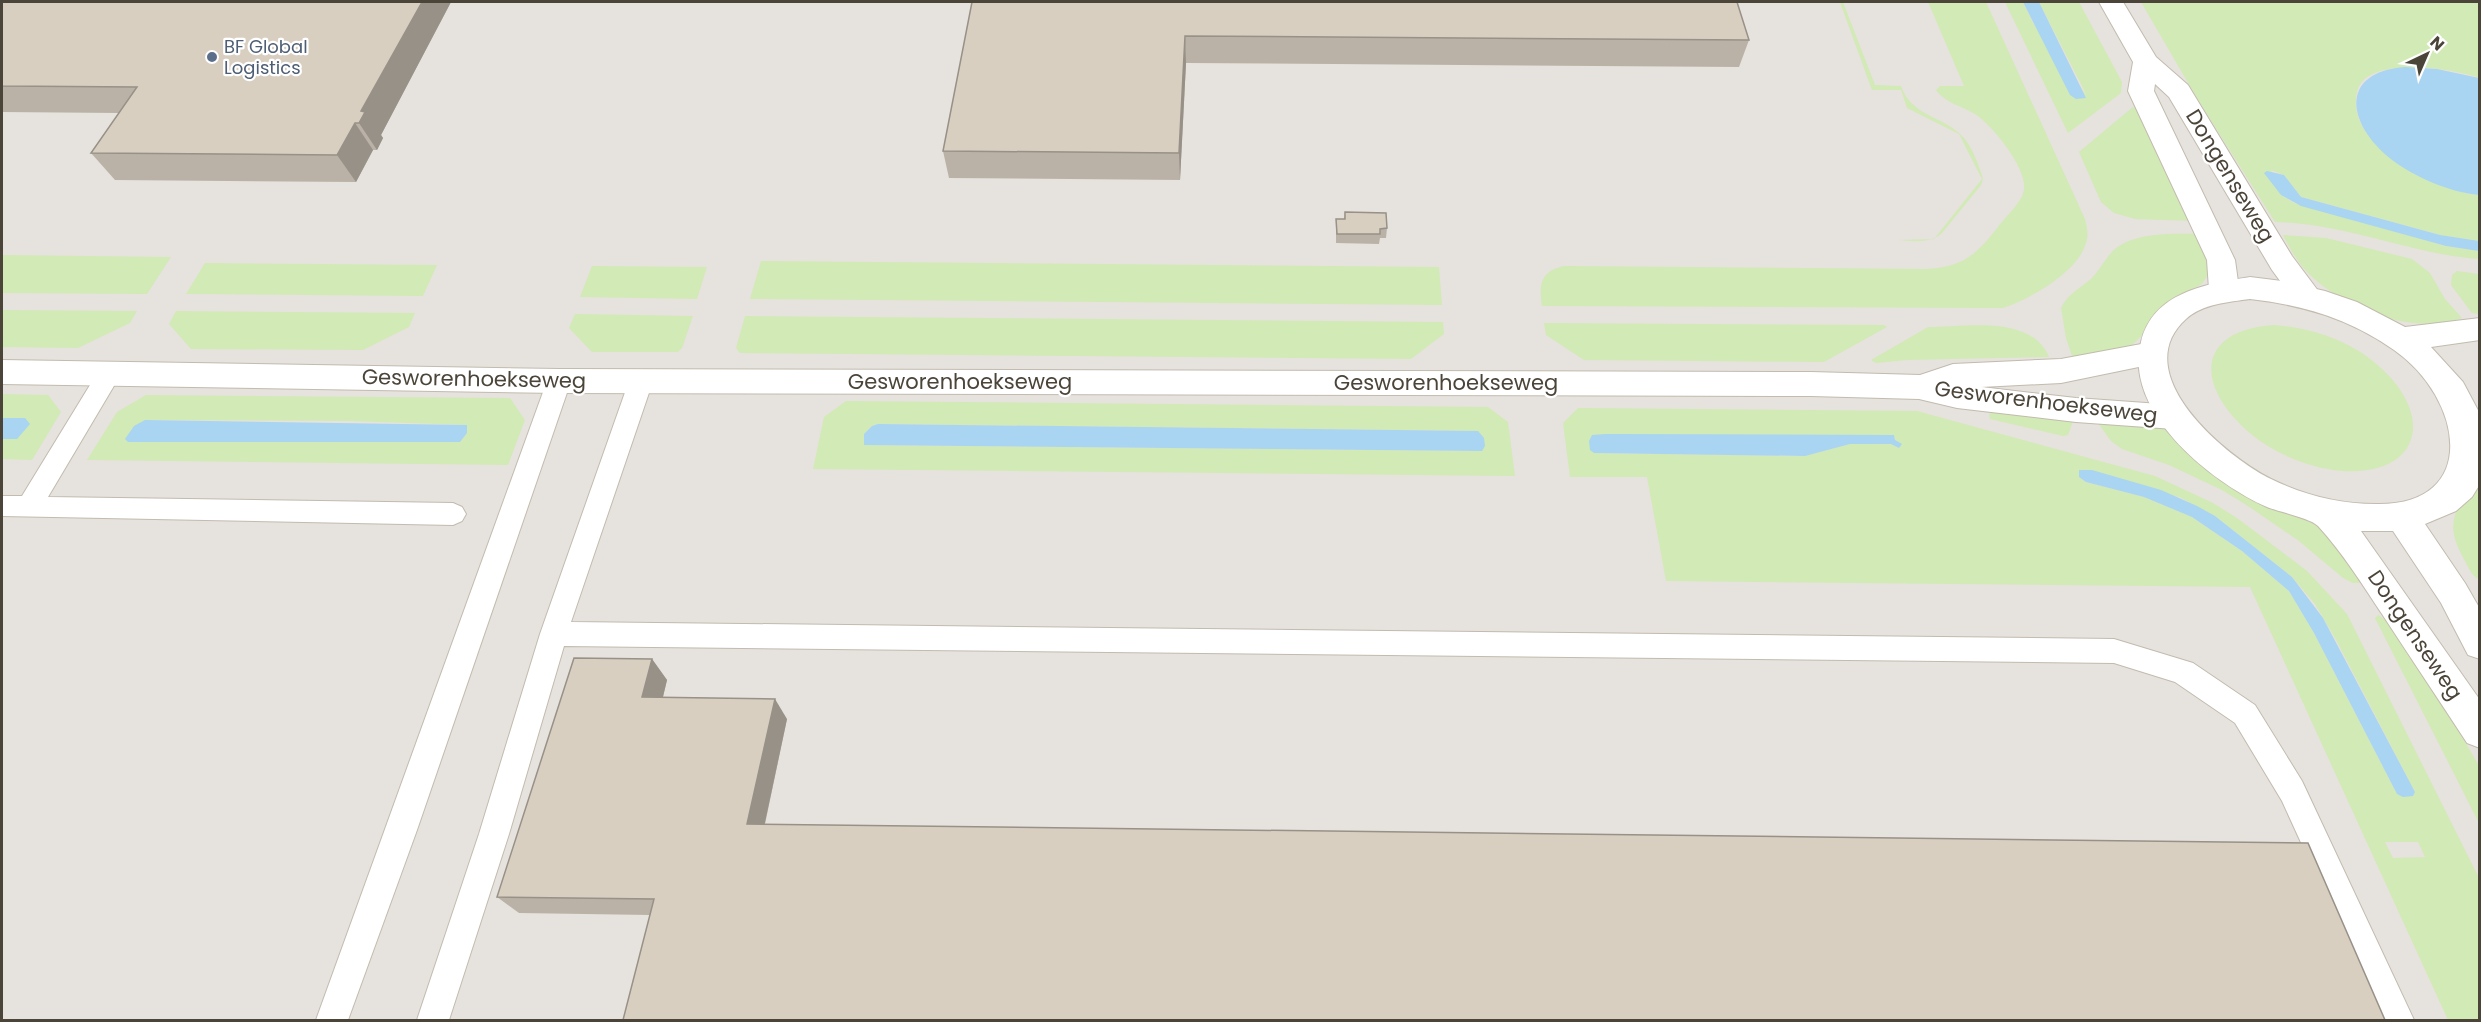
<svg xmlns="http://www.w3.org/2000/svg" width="2481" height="1022" font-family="Poppins,sans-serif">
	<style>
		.industrial { fill: #e6e2dd }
		.green { fill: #d2eab5; fill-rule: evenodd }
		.water { fill: #a9d4f2 }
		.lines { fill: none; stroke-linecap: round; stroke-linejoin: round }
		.service-casing { stroke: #c2bbae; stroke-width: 2 }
		.minor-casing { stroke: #c2bbae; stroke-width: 2 }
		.tertiary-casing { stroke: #c2bbae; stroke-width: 2 }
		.service { fill: #fff; fill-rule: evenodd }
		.minor { fill: #fff; fill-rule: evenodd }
		.tertiary { fill: #fff; fill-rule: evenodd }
		.wall { fill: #bab2a6 }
		.shaded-wall { fill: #979187 }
		.building { fill: #d8cfc1; stroke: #979187; stroke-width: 1.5 }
		.service-dot { fill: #5c6f8a; stroke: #fff; stroke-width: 2 }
		.labels { text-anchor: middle; stroke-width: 4.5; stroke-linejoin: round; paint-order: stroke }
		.far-service-label { font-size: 18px; fill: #4e5e75; stroke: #fff; text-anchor: start }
		.street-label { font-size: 21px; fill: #4b4439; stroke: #fff }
	</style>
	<rect width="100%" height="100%" fill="#f6f3ec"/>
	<rect class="industrial" x="2" y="2" width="2477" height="1018"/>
	<g class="green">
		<path d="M1840,2H1843L1875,85L1901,86C1912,117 1942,115 1962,136C1972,146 1977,162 1982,175C1983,179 1983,181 1981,185L1942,233C1930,244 1913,241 1898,240L1934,239L1982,179L1959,134L1907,108L1901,90H1872Z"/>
		<path d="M1928,2H1986L2085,219C2087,227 2089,235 2086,243C2078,272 2030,299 2003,308L1542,306C1539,285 1540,271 1564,266L1925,269C1963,267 1975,256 1998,227C2005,217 2023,202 2024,189C2027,168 1992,125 1975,114C1962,106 1945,103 1936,90L1940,86H1964Z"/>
		<path d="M2005,2H2023L2033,23L2087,96L2039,2H2079L2122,82L2121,93L2068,133Z"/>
		<path d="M2141,2H2479V78C2454,69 2366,54 2357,92C2344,146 2438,191 2479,195V241L2440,235L2301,197L2284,175L2271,170L2281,195L2294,203L2446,246L2479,251V259C2410,254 2346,223 2275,222L2198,100Z"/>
		<path d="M2133,107L2135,108L2195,221L2135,219L2114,213L2101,202L2079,152Z"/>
		<path d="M2202,234L2211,270L2202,284L2187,292L2132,345L2120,350L2072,356L2066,338L2061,308C2067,295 2080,288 2091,279C2099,271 2104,261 2111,253C2131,231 2175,234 2202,234Z"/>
		<path d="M2283,235L2326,238L2412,259L2430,273L2445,299L2462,318C2413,336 2345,309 2309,274C2298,263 2290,249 2283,235Z"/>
		<path d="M2,255L171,257L147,294L2,293Z"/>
		<path d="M761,261L1439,267L1442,305L750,299Z"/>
		<path d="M205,263L437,265L423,296L186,294Z"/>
		<path d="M592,266L707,267L697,299L580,297Z"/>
		<path d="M2457,271L2479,274V314L2472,313L2451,285L2452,275Z"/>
		<path d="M2,310L137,311L130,323L78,348L2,347Z"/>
		<path d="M176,311L415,313L409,327L363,350L191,349L169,324Z"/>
		<path d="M575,314L693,316L682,348L678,352H592L569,328Z"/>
		<path d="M745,316L1443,322L1444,334L1411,359L740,353L736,348Z"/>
		<path d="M1544,323L1884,325L1887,327L1824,362L1584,360L1546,335Z"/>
		<path d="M2274,325C2313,328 2353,341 2382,369C2435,418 2419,476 2342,471C2310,468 2275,454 2251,434C2197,389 2192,331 2274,325Z"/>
		<path d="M1928,327C1966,327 2031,314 2049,357L1907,360L1876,363L1871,360Z"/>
		<path d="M2,394L48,395L61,412L32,460L2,459V439L17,438L25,418H2Z"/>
		<path d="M146,395L510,398L525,420L508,465L87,460L117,412ZM145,420L351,421L467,425V433L460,442H128Z"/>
		<path d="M846,401L1488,407L1508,422L1515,476L813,469L824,417ZM878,424L1477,431L1482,451L865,445L864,434L872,426Z"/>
		<path d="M1578,408L1917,411L2155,476L2213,503L2237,518L2307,571L2347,614L2479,878V1020H2448L2250,587L1666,581L1647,477H1570L1563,423ZM1592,435H1894L1895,439L1891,444H1850L1804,456L1594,453ZM2079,477L2179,497L2215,516L2292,577L2315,604L2336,640L2415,792L2413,796L2397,794L2314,633L2289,591L2242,551L2192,517L2144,497L2086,482ZM2385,842H2418L2425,857L2393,858Z"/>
		<path d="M1994,412L2073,421L2068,435L2063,436L1990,419L1989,414Z"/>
		<path d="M2098,423L2154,425L2169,431L2317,522L2371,582L2353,583L2343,578L2299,541L2248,506L2222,490L2169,465L2122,449L2111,441Z"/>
		<path d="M2479,479V579C2472,577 2469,568 2465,561C2443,522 2454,511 2479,479Z"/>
		<path d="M2378,615L2393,625L2410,646L2479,766V823L2375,618Z"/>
	</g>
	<g class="water">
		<path d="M2023,2H2039L2086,98L2076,99L2070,95Z"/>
		<path d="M2405,67L2437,69L2479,78V195C2448,192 2411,176 2386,155C2346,120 2341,72 2405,67Z"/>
		<path d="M2267,171L2284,175L2301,197L2440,235L2479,241V251L2446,246L2301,206L2281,195L2264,173Z"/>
		<path d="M2,418H25L30,424L17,439H2Z"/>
		<path d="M145,420L467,425V433L460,442H128L125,439L134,426Z"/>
		<path d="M878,424L1478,431L1484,438L1485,446L1482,451L864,445V434L872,426Z"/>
		<path d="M1606,434L1894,435L1895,440L1902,444L1899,448L1891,444H1850L1805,456L1594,453L1590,450L1589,441L1592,435Z"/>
		<path d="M2079,470H2092L2161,490L2197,506L2215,516L2292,577L2323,618L2415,792L2413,796L2403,797L2397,794L2314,633L2289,591L2242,551L2192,517L2144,497L2086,482L2079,477Z"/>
	</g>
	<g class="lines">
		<g class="service-casing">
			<g id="service">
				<path d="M109,365L117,367L121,374L48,497L453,503L462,507L466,514L462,521L453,525L2,516V496H22L101,367Z"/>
				<path d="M559,372L567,374L571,381L417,830L348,1020H316L547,381L551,374Z"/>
				<path d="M641,372L649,374L653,381L571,622L2114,639L2193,663L2255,705L2302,781L2414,1020H2382L2282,801L2235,723L2175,682L2114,663L564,646L509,834L449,1020H417L479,834L540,634L629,381L633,374Z"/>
			</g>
		</g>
		<g class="minor-casing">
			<g id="minor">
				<path d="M2099,2H2123L2156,57L2188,85L2292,256L2322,296L2317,304L2307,307L2297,304L2272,270L2169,97L2155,84L2154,91L2235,260L2239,289L2234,297L2224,300L2214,297L2209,289L2207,260L2128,91L2133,62Z"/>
				<path d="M2152,342L2163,346L2167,354L2163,362L2061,383L1981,387L2076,398L2174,405L2185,408L2190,417L2185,426L2174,429L2076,422L1957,408L1919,399L1811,396L559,393L2,384V360L559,369L1811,372L1920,375L1953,364L2061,359Z"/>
			</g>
		</g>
		<g class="tertiary-casing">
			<path id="tertiary" d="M2250,277L2282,281L2325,291L2357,302L2405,327L2480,318V340L2431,347L2463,382L2480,414V484L2472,497L2456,511L2425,524L2465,583L2480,609V659L2468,655L2441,603L2393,531H2361L2480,700V748L2467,743C2439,700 2410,657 2382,614C2362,584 2342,552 2318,526C2310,518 2279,512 2267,507C2211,482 2123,412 2141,342C2153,292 2206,284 2250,277ZM2250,299C2303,305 2350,319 2394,350C2463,398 2481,506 2376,504C2339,504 2304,495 2271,479C2225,456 2126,373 2186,319C2202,304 2229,302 2250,299Z"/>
		</g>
		<use href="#service" class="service"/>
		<use href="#minor" class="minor"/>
		<use href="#tertiary" class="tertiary"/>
	</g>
	<g class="wall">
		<path d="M2,2H451L381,135L383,138L377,150H373L356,182L115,180L91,153L119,113L2,112Z"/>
		<path d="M972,2L1749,40L1739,67L1186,63L1180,180L949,178L943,151Z"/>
		<path d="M1345,212L1387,228L1386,238H1380L1379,244L1336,243V219H1344Z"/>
		<path d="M652,659L667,680L663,697L787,719L765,824L650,915L519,913L497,897Z"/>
	</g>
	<g class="shaded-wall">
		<path d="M422,2H451L381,135L383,138L377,150L359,123L361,111Z"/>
		<path d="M1185,36L1186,63L1180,180L1179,153Z"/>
		<path d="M355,123L373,150L356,182L337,155Z"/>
		<path d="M652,659L667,680L658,717L642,697Z"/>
		<path d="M775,699L787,719L761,841L747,824Z"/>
	</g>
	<g class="building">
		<path d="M2,2H422L361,111L365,112L359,123H355L337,155L91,153L137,87L2,86Z"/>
		<path d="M972,2H1737L1749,40L1185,36L1179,153L943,151Z"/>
		<path d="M1345,212L1386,213L1387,228L1380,229V234H1337L1336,219H1345Z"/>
		<path d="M574,658L652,659L642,697L775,699L747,824L2308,843L2385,1020H623L654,899L497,897Z"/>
	</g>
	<circle class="service-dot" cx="212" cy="57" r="6"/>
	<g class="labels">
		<g class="far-service-label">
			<text x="224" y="53">BF Global<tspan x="224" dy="21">Logistics</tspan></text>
		</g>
		<g class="street-label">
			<text transform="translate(2230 176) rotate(59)" y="7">Dongenseweg</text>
			<text transform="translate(474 379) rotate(1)" y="7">Gesworenhoekseweg</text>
			<text x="960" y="389">Gesworenhoekseweg</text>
			<text x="1446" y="390">Gesworenhoekseweg</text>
			<text transform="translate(2046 402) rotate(7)" y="7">Gesworenhoekseweg</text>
			<text transform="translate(2415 635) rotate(56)" y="7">Dongenseweg</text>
		</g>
	</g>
	<rect width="2481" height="1022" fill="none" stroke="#4b4439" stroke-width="6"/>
	<g transform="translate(2427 54) rotate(44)" stroke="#ffffff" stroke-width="4.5" paint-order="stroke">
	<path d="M0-4.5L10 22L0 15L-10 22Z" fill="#4b4439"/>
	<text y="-9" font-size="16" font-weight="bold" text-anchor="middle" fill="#4b4439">N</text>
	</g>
</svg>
